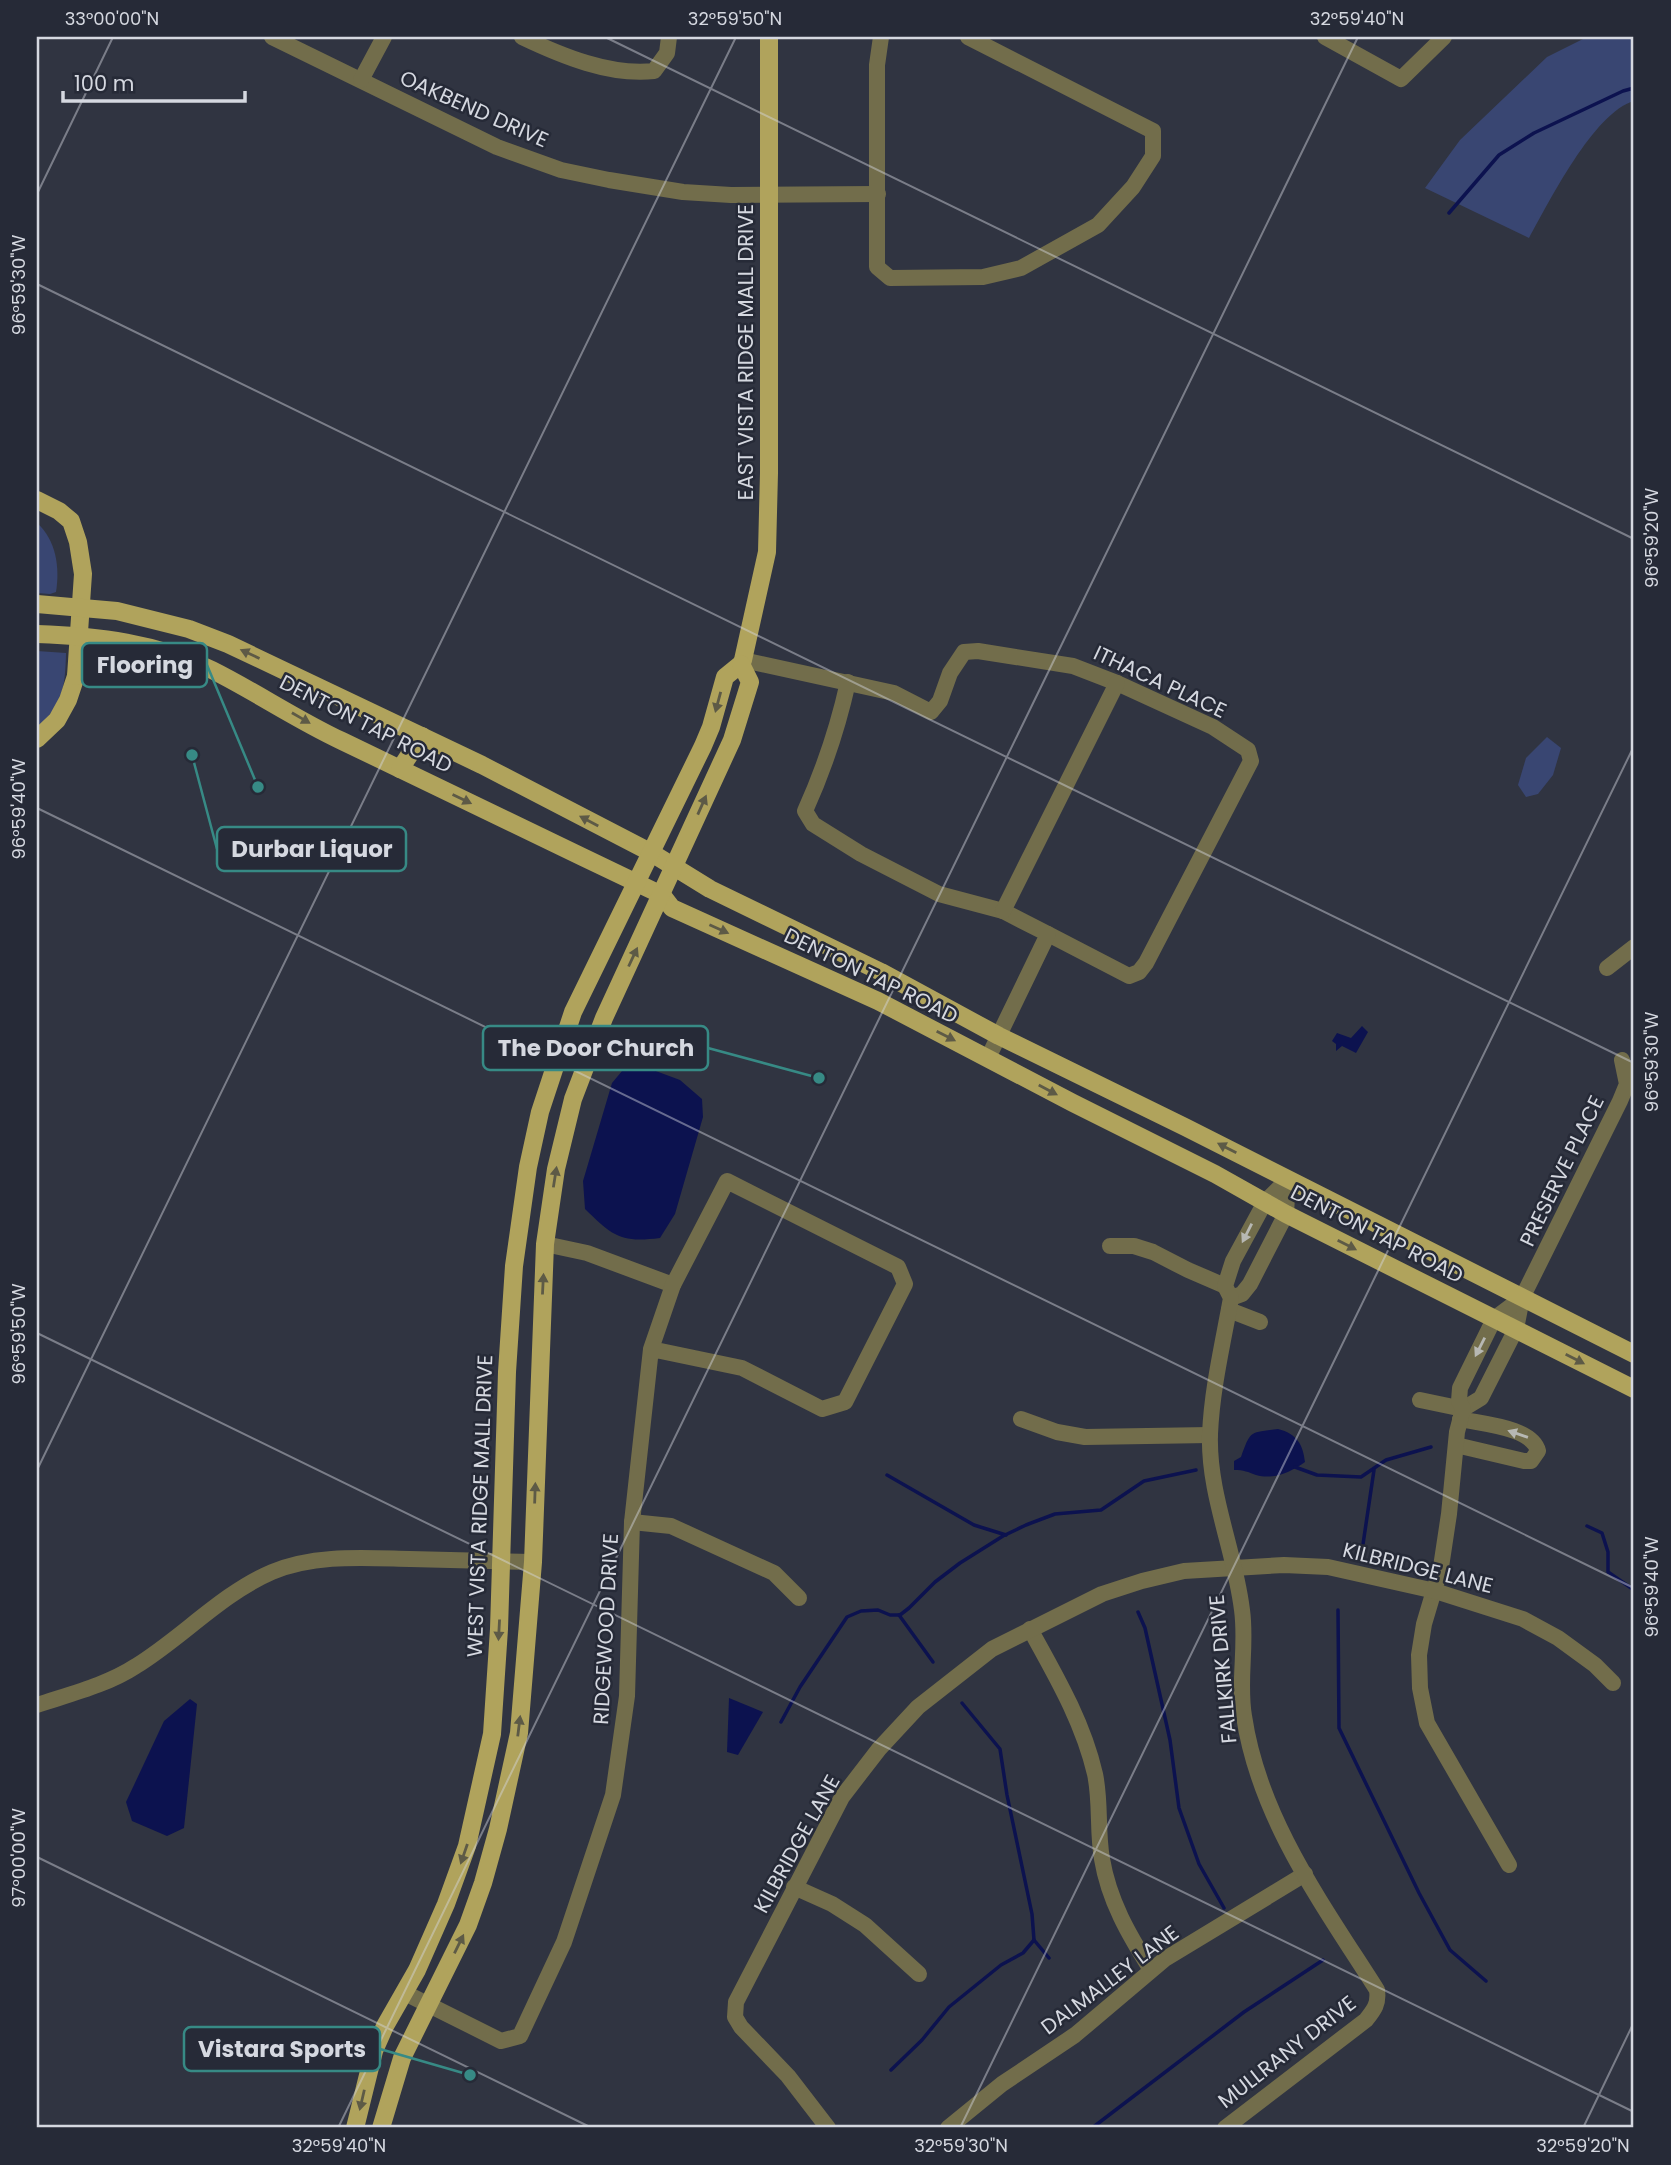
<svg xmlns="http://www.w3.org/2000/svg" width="1671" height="2165" font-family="Poppins,sans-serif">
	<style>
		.green { fill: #394672 }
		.water { fill: #0c124f }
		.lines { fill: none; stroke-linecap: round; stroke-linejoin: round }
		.stream { stroke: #0c124f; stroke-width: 3.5 }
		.minor { stroke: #726d4b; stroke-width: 16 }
		.major { stroke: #b0a35c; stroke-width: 18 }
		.oneway { fill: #5d5a46 }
		.oneway2 { fill: #b7b8b3 }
		.ticks { fill: none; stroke: #d5d8e0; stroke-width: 2; stroke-opacity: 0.45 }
		.labels { text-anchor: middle; stroke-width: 5; stroke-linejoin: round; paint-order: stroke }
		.street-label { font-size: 21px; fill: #d5d8e0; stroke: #262a37 }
		.leader { fill: none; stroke: #378a85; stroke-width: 2.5 }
		.callout-dot { fill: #378a85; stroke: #262a37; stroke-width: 2.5 }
		.callout { fill: #262a37; stroke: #378a85; stroke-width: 2.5 }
		.callout-label { font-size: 23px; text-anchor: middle; font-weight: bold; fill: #d5d8e0 }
		.neatline { fill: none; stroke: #d5d8e0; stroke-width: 2.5 }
		.ticks-label { font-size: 18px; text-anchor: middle; fill: #d5d8e0 }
	</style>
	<rect width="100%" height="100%" fill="#303441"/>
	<g class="green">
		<path d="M1587,37H1634V101C1594,112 1549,202 1529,238L1425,188L1460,140L1547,57Z"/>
		<path d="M37,523C56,540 60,567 56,592L50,594L37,593Z"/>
		<path d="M37,651L66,653C65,692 62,701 37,731Z"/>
		<path d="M1547,737L1561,748L1553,775L1538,794L1526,797L1518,785L1526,758Z"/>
	</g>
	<g class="water">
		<path d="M1362,1026L1368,1032L1356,1053L1342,1046L1336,1051V1044L1332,1041L1337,1033L1351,1038Z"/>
		<path d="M637,1064L680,1080L702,1099L703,1117L675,1214L660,1238C620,1243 613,1236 585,1209L583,1181L612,1083L622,1071Z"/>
		<path d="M1278,1429C1297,1434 1303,1444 1305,1462C1291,1472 1274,1480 1256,1475C1248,1472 1244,1470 1234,1470V1461L1241,1457C1251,1430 1249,1433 1278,1429Z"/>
		<path d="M729,1698L763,1712L738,1755L727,1752Z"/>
		<path d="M190,1699L197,1704L184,1828L167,1836L132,1821L126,1802L164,1721Z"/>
	</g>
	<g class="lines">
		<g class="stream">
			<path d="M1449,213L1499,155L1534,133L1623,91L1634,88"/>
			<path d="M1295,1467L1317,1475L1361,1477L1386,1460L1431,1447"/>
			<path d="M887,1475L974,1525L1006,1535"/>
			<path d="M1587,1526L1602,1533L1608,1552V1572L1634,1590"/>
			<path d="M1362,1551L1374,1470"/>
			<path d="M1338,1610L1339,1728L1419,1893L1450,1950L1486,1981"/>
			<path d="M1138,1612L1145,1628L1170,1740L1179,1808L1199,1864L1224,1908"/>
			<path d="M899,1615L933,1662"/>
			<path d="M962,1703L1000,1749L1007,1795L1032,1914L1034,1940L1049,1958"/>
			<path d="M781,1722L800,1687L847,1617L861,1611L878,1610L890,1615H900L909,1608L935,1582L960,1563L1003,1536L1026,1525L1055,1514L1101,1510L1144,1481L1196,1470"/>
			<path d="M891,2070L922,2040L949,2007L1001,1965L1023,1953L1034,1940"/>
			<path d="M1092,2128L1244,2012L1323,1960"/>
		</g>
		<g class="minor">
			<path d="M272,37L497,147L561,170L609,180L683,192L731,195L878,194"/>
			<path d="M522,37C562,56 610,76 654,71L667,53L669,37"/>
			<path d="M881,37L877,65V267L890,278L983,277L1021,268L1098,225L1133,187L1153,156V131L968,37"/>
			<path d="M1325,37L1401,79L1444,37"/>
			<path d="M361,80L384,37"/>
			<path d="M743,660L894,693L931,712L940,701L950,673L964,652L978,651L1073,666L1117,683L1213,727L1248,750L1251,761L1146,963L1139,972L1129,976L1048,934"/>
			<path d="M848,682C838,727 824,769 805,811L813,824L861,854L939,894L1003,911L1048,934L988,1058"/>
			<path d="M1003,911L1117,683"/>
			<path d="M1607,968L1634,947"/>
			<path d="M545,1244L587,1253L673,1285"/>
			<path d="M1110,1246H1134L1153,1252L1188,1270L1225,1286"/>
			<path d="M1231,1298L1242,1294L1250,1284L1286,1214L1288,1179"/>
			<path d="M1229,1310L1260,1322"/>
			<path d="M1420,1400L1463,1409L1481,1398L1516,1329L1522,1298L1620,1101L1627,1084L1622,1060"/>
			<path d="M1021,1419L1057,1432L1085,1437L1210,1435"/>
			<path d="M1456,1445L1524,1461H1531L1538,1451C1532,1427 1481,1424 1460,1419"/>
			<path d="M632,1522L671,1526L774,1573L799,1598"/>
			<path d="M1030,1629C1056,1676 1083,1722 1095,1774C1101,1802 1097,1831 1102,1859C1109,1901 1129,1935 1151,1970"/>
			<path d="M37,1705C70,1694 107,1685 136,1666C183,1637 221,1594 272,1572C315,1554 364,1558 410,1559C451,1560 492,1561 533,1562"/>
			<path d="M1509,1865L1427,1723L1420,1688L1419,1655L1424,1624L1441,1567L1449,1514L1457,1432L1463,1409L1459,1401L1460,1388L1494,1319L1522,1298"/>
			<path d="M794,1887L832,1904L865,1925L919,1974"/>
			<path d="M405,1993L501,2041L520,2036L564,1942L613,1795L627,1696L632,1522L651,1349L673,1285L727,1181L898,1267L905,1284L845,1402L822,1409L742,1368L651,1349"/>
			<path d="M828,2128L788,2076L741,2027L735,2017L736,2002L842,1797L879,1749L918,1707L992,1649L1102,1594L1142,1581L1184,1571L1284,1565L1328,1567L1435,1591L1523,1619L1558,1638L1595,1665L1613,1683"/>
			<path d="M948,2128L1002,2084L1075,2035L1165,1959L1305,1874"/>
			<path d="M1225,2128L1366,2020C1374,2010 1379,2004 1377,1990C1323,1905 1259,1818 1244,1716C1238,1681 1247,1646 1242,1610C1235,1551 1208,1494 1210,1434C1212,1388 1223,1343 1231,1298L1225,1286L1233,1261L1265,1202L1288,1179"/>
		</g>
		<g class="major">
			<path d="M37,500L59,511L71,521L78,542L83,574L76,676L68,700L57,720L37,739"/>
			<path d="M37,604L117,611L189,629L228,644L482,765L650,852L710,889L881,972L999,1036L1185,1127L1634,1354"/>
			<path d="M37,634C97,636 157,643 212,670C256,692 297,720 342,741C448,792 555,844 662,895L672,908L878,1001L1073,1103L1215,1174L1286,1214L1634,1389"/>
			<path d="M76,676L92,657L123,644"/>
			<path d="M400,769L422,736"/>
			<path d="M355,2128L374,2051L385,2026L417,1970L446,1904L467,1846L492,1734L499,1629L507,1372L514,1266L528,1167L540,1112L573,1012L703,746L711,727L725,677L741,664L743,660L767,552L769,473V37"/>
			<path d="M381,2128L402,2058L468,1925L483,1883L498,1829L519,1733L533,1562L545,1244L556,1169L573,1099L604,1018L732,740L750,682L741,664"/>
		</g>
	</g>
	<defs><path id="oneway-solid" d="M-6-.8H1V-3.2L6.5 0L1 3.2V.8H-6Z" transform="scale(1.75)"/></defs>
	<g class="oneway">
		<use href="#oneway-solid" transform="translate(250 654) rotate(-155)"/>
		<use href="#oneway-solid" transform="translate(718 702) rotate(105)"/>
		<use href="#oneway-solid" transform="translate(301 718) rotate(30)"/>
		<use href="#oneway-solid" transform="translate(462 799) rotate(26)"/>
		<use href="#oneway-solid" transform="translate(702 805) rotate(-66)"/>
		<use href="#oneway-solid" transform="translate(589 821) rotate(-152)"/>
		<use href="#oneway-solid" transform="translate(719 929) rotate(24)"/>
		<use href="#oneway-solid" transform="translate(633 957) rotate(-65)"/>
		<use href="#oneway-solid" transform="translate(946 1036) rotate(27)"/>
		<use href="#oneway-solid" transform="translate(1048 1090) rotate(28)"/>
		<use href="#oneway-solid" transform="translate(1227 1148) rotate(-153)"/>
		<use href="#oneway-solid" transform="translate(555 1177) rotate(-81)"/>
		<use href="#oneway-solid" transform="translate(1347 1245) rotate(27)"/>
		<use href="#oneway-solid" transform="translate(543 1284) rotate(-87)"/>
		<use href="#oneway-solid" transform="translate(1575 1359) rotate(27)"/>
		<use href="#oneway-solid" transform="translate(535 1493) rotate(-88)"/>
		<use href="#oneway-solid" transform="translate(499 1630) rotate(93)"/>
		<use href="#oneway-solid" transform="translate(519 1726) rotate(-83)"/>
		<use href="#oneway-solid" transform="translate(464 1854) rotate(109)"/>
		<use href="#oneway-solid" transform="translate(459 1944) rotate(-64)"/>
		<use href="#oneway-solid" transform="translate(362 2100) rotate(103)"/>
	</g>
	<g class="oneway2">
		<use href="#oneway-solid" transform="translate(1247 1233) rotate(117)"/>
		<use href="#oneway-solid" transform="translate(1480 1347) rotate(117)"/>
		<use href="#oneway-solid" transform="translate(1518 1434) rotate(-161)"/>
	</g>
	<path class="ticks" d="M605,37L1634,539M37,194L113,37M37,284L1634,1063M37,808L1634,1588M37,1333L1634,2112M37,1470L736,37M37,1857L592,2128M338,2128L1358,37M960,2128L1634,746M1583,2128L1634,2022"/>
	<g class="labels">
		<g class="street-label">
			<text transform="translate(474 109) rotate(24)" y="7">OAKBEND DRIVE</text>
			<text transform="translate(746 352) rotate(-90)" y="7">EAST VISTA RIDGE MALL DRIVE</text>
			<text transform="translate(1160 682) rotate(25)" y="7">ITHACA PLACE</text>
			<text transform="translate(366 724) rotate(27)" y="7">DENTON TAP ROAD</text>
			<text transform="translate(871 976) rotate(26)" y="7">DENTON TAP ROAD</text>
			<text transform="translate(1562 1171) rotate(-64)" y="7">PRESERVE PLACE</text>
			<text transform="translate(1377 1234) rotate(27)" y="7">DENTON TAP ROAD</text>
			<text transform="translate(480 1506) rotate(-88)" y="7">WEST VISTA RIDGE MALL DRIVE</text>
			<text transform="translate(1418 1568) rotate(14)" y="7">KILBRIDGE LANE</text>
			<text transform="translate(606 1629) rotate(-87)" y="7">RIDGEWOOD DRIVE</text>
			<text transform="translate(1223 1669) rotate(-95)" y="7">FALLKIRK DRIVE</text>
			<text transform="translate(797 1844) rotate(-61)" y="7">KILBRIDGE LANE</text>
			<text transform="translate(1110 1980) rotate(-37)" y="7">DALMALLEY LANE</text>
			<text transform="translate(1287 2052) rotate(-38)" y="7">MULLRANY DRIVE</text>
		</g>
	</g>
	<path class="leader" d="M258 787L207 665M192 755L217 849M819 1078L708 1048M470 2075L380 2049"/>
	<g class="callout-dot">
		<circle cx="258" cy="787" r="7"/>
		<circle cx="192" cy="755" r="7"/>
		<circle cx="819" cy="1078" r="7"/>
		<circle cx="470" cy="2075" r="7"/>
	</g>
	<g class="callout">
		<rect x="82" y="643" width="125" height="44" rx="7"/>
		<rect x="217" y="827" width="189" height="44" rx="7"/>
		<rect x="483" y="1026" width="225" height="44" rx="7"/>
		<rect x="184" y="2027" width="196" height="44" rx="7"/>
	</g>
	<g class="callout-label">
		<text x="145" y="673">Flooring</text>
		<text x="312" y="857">Durbar Liquor</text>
		<text x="596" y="1056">The Door Church</text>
		<text x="282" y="2057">Vistara Sports</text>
	</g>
	<rect width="1671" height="2165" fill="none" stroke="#262a37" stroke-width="77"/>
	<path d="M63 91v10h182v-10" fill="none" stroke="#d5d8e0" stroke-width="3.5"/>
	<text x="74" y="91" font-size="21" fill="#d5d8e0" stroke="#262a37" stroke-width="5" paint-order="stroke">100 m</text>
	<rect x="38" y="38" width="1594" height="2088" class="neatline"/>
	<g class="ticks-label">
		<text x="112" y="25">33°00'00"N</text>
		<text x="735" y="25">32°59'50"N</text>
		<text x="1357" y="25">32°59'40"N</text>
		<text transform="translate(19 285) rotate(-90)" y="6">96°59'30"W</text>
		<text transform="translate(1652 538) rotate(-90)" y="6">96°59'20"W</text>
		<text transform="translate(19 809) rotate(-90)" y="6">96°59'40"W</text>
		<text transform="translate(1652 1062) rotate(-90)" y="6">96°59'30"W</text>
		<text transform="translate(19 1334) rotate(-90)" y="6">96°59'50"W</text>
		<text transform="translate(1652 1587) rotate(-90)" y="6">96°59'40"W</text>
		<text transform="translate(19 1858) rotate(-90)" y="6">97°00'00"W</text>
		<text x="339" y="2152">32°59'40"N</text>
		<text x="961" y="2152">32°59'30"N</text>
		<text x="1583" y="2152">32°59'20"N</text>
	</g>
</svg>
